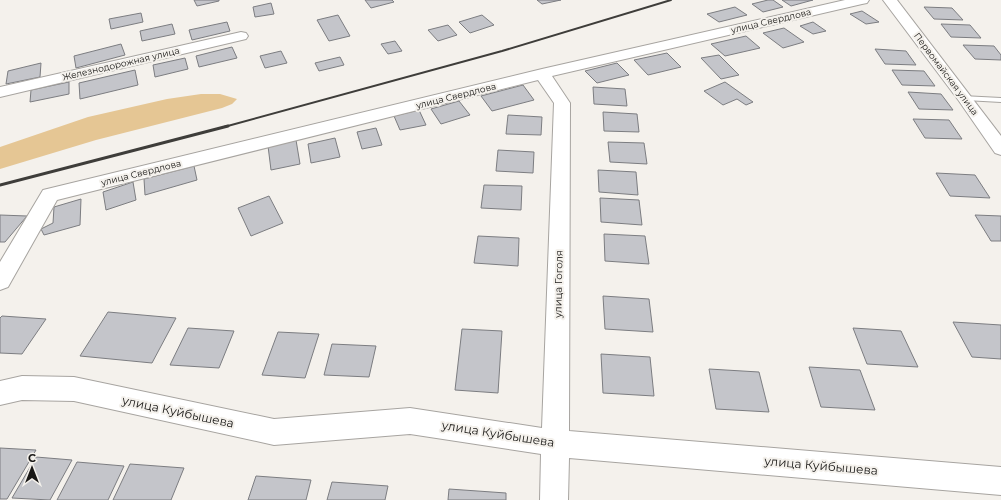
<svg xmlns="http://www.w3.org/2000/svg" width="1001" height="500" font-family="Montserrat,sans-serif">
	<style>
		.green { fill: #e5c694 }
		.building { fill: #c4c5ca; stroke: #7c7d81 }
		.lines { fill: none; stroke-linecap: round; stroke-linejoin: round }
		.service-casing { stroke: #a7a4a0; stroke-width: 2 }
		.minor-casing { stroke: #a7a4a0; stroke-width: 2 }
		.service { fill: #fff; fill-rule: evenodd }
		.minor { fill: #fff; fill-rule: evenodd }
		.rail-far1 { stroke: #3e3d3a; stroke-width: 2 }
		.rail { stroke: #3e3d3a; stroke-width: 3 }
		.labels { text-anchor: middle; stroke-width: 4; stroke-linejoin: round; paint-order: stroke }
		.far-street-label { font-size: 9px; fill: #181715; stroke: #f4f1ec }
		.street-label { font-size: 10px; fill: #181715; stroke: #f4f1ec }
		.near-street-label { font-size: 12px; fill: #181715; stroke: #f4f1ec }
	</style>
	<rect width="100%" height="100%" fill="#f4f1ec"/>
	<path class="green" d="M201,94H220L237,99L232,104L222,108L96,140L0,169V147L88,117L167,99Z"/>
	<g class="building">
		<path d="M194,0H219V1L197,6Z"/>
		<path d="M365,0H392L394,2L371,8Z"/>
		<path d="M537,0H561L542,4Z"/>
		<path d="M768,0H773L783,7L763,12L752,4Z"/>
		<path d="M782,0H813L791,6Z"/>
		<path d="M271,3L274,14L255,17L253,7Z"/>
		<path d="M735,7L747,15L719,22L707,14Z"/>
		<path d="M924,7L952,8L963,20L934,19Z"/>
		<path d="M862,11L879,22L866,24L850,14Z"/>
		<path d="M141,13L143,22L111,29L109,19Z"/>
		<path d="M338,15L350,36L329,41L317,20Z"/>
		<path d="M482,15L494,25L470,33L459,22Z"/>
		<path d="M227,22L230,31L192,40L189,30Z"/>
		<path d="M813,22L826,31L813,34L800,26Z"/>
		<path d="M172,24L175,34L142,41L140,31Z"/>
		<path d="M941,24L970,25L981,38L951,37Z"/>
		<path d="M448,25L457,35L438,41L428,30Z"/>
		<path d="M784,28L804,42L783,48L763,33Z"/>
		<path d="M746,36L760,48L725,56L711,44Z"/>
		<path d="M395,41L402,51L388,54L381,44Z"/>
		<path d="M121,44L125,55L76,68L74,56Z"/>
		<path d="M963,45L994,46L1001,55V60L975,59Z"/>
		<path d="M232,47L237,58L199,67L196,56Z"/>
		<path d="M875,49L906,51L916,65L885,64Z"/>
		<path d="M281,51L287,63L265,68L260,56Z"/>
		<path d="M667,53L681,67L648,75L634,60Z"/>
		<path d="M719,55L739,75L721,79L701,58Z"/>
		<path d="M340,57L344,65L319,71L315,63Z"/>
		<path d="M185,58L188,69L155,77L153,65Z"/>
		<path d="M41,63L40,77L6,84L8,71Z"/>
		<path d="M617,63L629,75L597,83L585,71Z"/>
		<path d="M135,70L138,85L80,99L79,83Z"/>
		<path d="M892,70L924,71L935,86L902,85Z"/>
		<path d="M69,82V94L30,102L31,90Z"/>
		<path d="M725,82L753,102L746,105L737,99L723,105L704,91Z"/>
		<path d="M523,85L534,100L492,111L481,96Z"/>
		<path d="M593,87L625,89L627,106L594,104Z"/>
		<path d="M908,92L941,94L953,110L919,109Z"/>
		<path d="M459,101L470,115L441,124L431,109Z"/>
		<path d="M419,110L426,125L400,130L394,116Z"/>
		<path d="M603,112L637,114L639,132L604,131Z"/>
		<path d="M508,115L542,117L541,135L506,134Z"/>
		<path d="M913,119L949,120L962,139L925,138Z"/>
		<path d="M376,128L382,145L362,149L357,132Z"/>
		<path d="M335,138L340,157L311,163L308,144Z"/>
		<path d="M296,140L300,164L271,170L268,146Z"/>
		<path d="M608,142L644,143L647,164L610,162Z"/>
		<path d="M498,150L534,152L533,173L496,171Z"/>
		<path d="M194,166L197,180L145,195L144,179Z"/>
		<path d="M598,170L636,172L638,195L599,192Z"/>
		<path d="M936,173L975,175L990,198L950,196Z"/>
		<path d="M133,182L136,200L106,210L103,192Z"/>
		<path d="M484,185L522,186L521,210L481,208Z"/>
		<path d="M269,196L283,223L251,236L238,208Z"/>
		<path d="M600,198L639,200L642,225L601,222Z"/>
		<path d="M81,199L80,225L44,235L41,229L53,223L54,207Z"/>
		<path d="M0,215L27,216L5,242H0Z"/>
		<path d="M975,215L1001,216V241H991Z"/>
		<path d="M604,234L645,236L649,264L605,261Z"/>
		<path d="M478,236L519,238L518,266L474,263Z"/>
		<path d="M603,296L649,299L653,332L605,329Z"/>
		<path d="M108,312L176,318L152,363L80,356Z"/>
		<path d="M2,316L46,319L22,354L0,353V318Z"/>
		<path d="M953,322L1001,325V359L972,357Z"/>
		<path d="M188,328L234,331L219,368L170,365Z"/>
		<path d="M853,328L901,331L918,367L867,364Z"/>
		<path d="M462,329L502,331L498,393L455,390Z"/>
		<path d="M278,332L319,334L305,378L262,375Z"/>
		<path d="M332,344L376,346L369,377L324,375Z"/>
		<path d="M601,354L650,357L654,396L603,393Z"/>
		<path d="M809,367L860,370L875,410L821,407Z"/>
		<path d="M709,369L759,372L769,412L716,409Z"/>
		<path d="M0,448L36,450L7,499H0Z"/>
		<path d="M36,457L72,460L50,500L12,498Z"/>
		<path d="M77,462L124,466L108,500H57Z"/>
		<path d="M130,464L184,468L171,500H113Z"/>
		<path d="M256,476L311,480L306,500H248Z"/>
		<path d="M332,482L388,486L385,500H327Z"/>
		<path d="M449,489L506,493V500H448Z"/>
	</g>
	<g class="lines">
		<g class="service-casing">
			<path id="service" d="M962,96L1001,98V102L965,100H962Z"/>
		</g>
		<g class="minor-casing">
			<g id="minor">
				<path d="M845,0H869L867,3L862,4L552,76L570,103L569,431L1001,467V495L569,458L568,500H540L541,454L410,434L274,445L74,401L22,400L0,405V381L22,376L74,377L274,419L410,408L542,428L554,103L538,80L57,200L8,287L0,290V262L43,190L542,69Z"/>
				<path d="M883,0H897L1001,136V155L995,153L959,101Z"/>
				<path d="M241,32L246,33L248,36L246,39L0,97V87Z"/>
			</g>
		</g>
		<use href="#service" class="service"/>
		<use href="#minor" class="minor"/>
		<path class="rail-far1" d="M224,127L502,51L671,0"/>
		<path class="rail" d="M0,185L228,126"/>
	</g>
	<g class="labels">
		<g class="far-street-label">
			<text transform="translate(771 21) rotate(-13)" y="3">улица Свердлова</text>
			<text transform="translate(121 64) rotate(-13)" y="3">Железнодорожная улица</text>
			<text transform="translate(946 74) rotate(53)" y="3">Первомайская улица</text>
			<text transform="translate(456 96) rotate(-14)" y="3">улица Свердлова</text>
			<text transform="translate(141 173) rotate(-14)" y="3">улица Свердлова</text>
		</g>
		<g class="street-label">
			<text transform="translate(558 284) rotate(-89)" y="4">улица Гоголя</text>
		</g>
		<g class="near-street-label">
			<text transform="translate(178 412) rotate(12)" y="4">улица Куйбышева</text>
			<text transform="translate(498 434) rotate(9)" y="4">улица Куйбышева</text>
			<text transform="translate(821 466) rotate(5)" y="4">улица Куйбышева</text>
		</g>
	</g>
	<g transform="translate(32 468)" stroke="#f4f1ec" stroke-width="3" paint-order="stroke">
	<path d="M0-3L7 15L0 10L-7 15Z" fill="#181715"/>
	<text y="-6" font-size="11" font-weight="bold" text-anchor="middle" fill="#181715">С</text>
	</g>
</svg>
